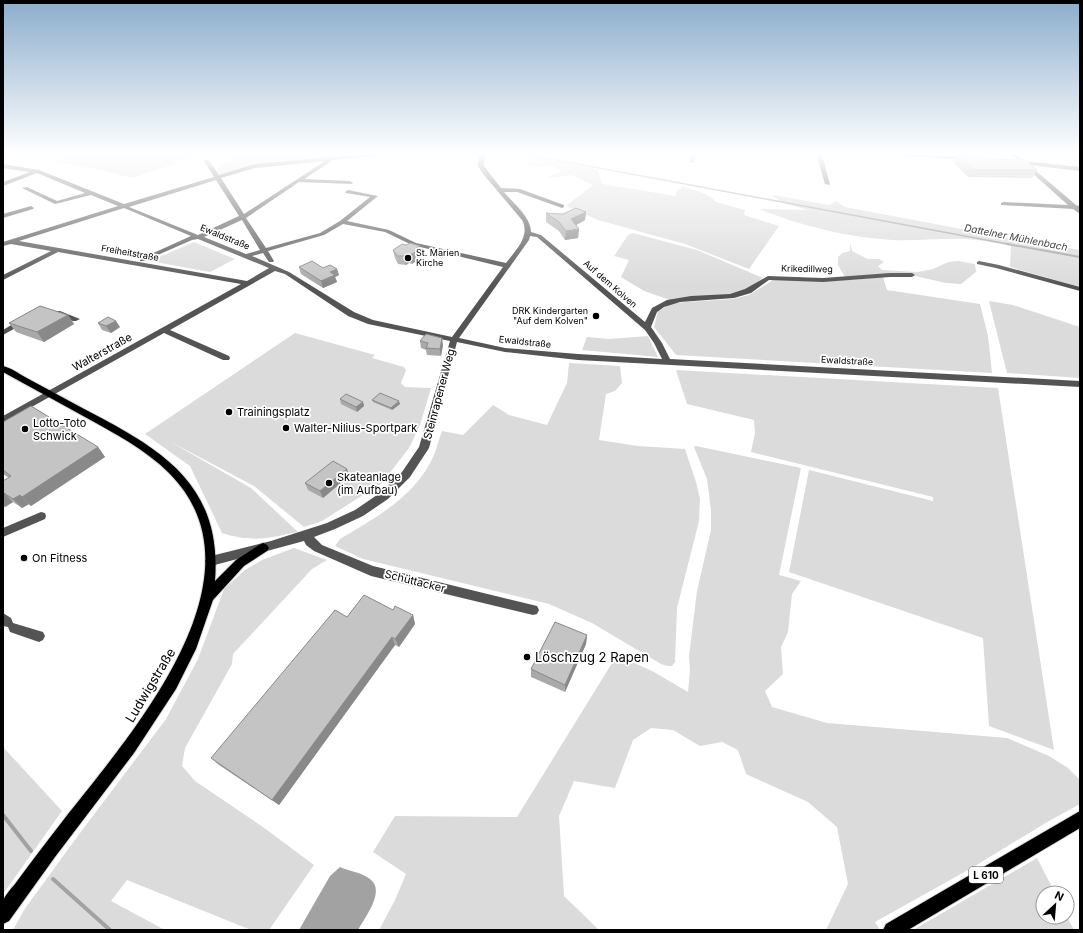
<svg xmlns="http://www.w3.org/2000/svg" width="1083" height="933" font-family="Inter,sans-serif">
	<style>
		.green { fill: #dbdbdb }
		.water { fill: #a2a2a2 }
		.lines { fill: none; stroke-linecap: round; stroke-linejoin: round }
		.stream-far2 { stroke: #a2a2a2; stroke-width: 1.5 }
		.stream-far1 { stroke: #a2a2a2; stroke-width: 2 }
		.stream { stroke: #a2a2a2; stroke-width: 4 }
		.major-casing { stroke: #dbdbdb; stroke-width: 2 }
		.minor { fill: #545454; fill-rule: evenodd }
		.major { fill: #000; fill-rule: evenodd }
		.wall { fill: #a9a9a9 }
		.shaded-wall { fill: #898989 }
		.building { fill: #c4c4c4; stroke: #898989 }
		.poi-dot { fill: #000; stroke: #fff; stroke-width: 1.5 }
		.labels { text-anchor: middle; stroke-width: 3.5; stroke-linejoin: round; paint-order: stroke }
		.far-street-label { font-size: 9px; fill: #000; stroke: #fff }
		.far-poi-label { font-size: 9px; fill: #000; stroke: #fff; text-anchor: start }
		.far-water-label { font-size: 10px; font-style: italic; fill: #434343; stroke: #fff }
		.shield { fill: #fff; stroke: #4c4c4c; stroke-width: 1 }
		.shield-label { font-size: 10px; font-weight: bold; fill: #000 }
		.street-label { font-size: 11px; fill: #000; stroke: #fff }
		.poi-label { font-size: 11px; fill: #000; stroke: #fff; text-anchor: start }
		.near-poi-label { font-size: 13px; fill: #000; stroke: #fff; text-anchor: start }
		.near-street-label { font-size: 13px; fill: #000; stroke: #fff }
	</style>
	<rect width="100%" height="100%" fill="#fff"/>
	<g class="green">
		<path d="M57,154H358L251,164L220,175L217,165L232,161L230,154L198,157L177,161L175,164L131,178L101,170L55,162L67,155Z"/>
		<path d="M533,156L597,169L602,184L676,196V192L681,188V186L703,193L711,197L716,202L745,210L744,215L779,226L749,269L685,244L598,220L566,206L593,185L571,175L547,178L561,171L551,166L533,167L526,164Z"/>
		<path d="M774,195L829,205L836,201L845,207L1004,237L1047,247H1063L1080,250V287L1010,267L1011,246C996,243 981,240 966,239C941,238 917,241 892,240C846,237 802,226 759,209L808,210L786,204L774,197Z"/>
		<path d="M633,233L697,250L763,278L745,291L736,295L670,300L644,291L621,277L629,260L614,256L628,235Z"/>
		<path d="M194,242L235,259L210,272L150,261Z"/>
		<path d="M850,243L852,251L868,259H879L884,262L878,266L882,270L918,272L933,269L948,262L958,261L975,264L976,272L961,284L946,283L902,273L845,277L838,265V257L842,253L850,251Z"/>
		<path d="M883,277L887,290L980,304L988,336L992,373L676,355L654,327L658,311L672,303L733,299L749,295L773,280L782,279L816,281L850,280Z"/>
		<path d="M989,301L1013,305L1080,327V378L1007,373Z"/>
		<path d="M295,333L375,355L372,358L404,367L406,370L401,383L405,387L431,388L420,425L409,448L382,483L322,521L304,527L254,486L169,441L251,488L298,532C267,538 254,543 222,533L190,466L145,434Z"/>
		<path d="M648,336L658,357L582,350L587,337L609,339Z"/>
		<path d="M569,363L620,366L622,383L615,391L606,394L599,440L638,446L685,449L696,482L700,499L699,521L677,608L675,662L672,666H667L661,664L592,623L549,604L363,559L335,546L340,539C377,517 416,496 434,455C437,447 439,439 442,431L463,435L493,405L509,415L547,425L567,383Z"/>
		<path d="M676,370L998,388L1054,750L989,726L983,638L789,572L809,470L933,501V497L751,452L755,433L754,420L687,404Z"/>
		<path d="M696,446L801,468L779,575L801,581L792,594L788,632L781,647L783,674L765,691L772,707L827,723L1007,738L1049,756L1068,768L1080,780V804L1049,821L975,866L875,922L880,930H826L848,884L837,827L808,802L746,774L738,750L722,742L700,746L673,730L651,728L633,740L615,788L574,781L559,816L564,896L599,930H379L395,900L406,874L373,852L395,816L517,817L617,655L654,672L688,692L690,671L689,656L697,591L711,530V511L707,479L694,447Z"/>
		<path d="M294,548L327,560L312,569L233,654L232,664L185,748L182,766L195,781L263,827L314,865L269,930H251L127,880L111,901L165,930H13L24,910L74,841L166,719L198,659L224,589L245,570L262,560Z"/>
		<path d="M3,747L62,811L3,894Z"/>
		<path d="M1037,858L1055,893H1043V917H1067L1074,930H913Z"/>
	</g>
	<path class="water" d="M340,867C349,871 363,873 370,879C386,891 365,917 358,930H299L330,876Z"/>
	<g class="lines">
		<path class="stream-far2" d="M524,154L1013,245"/>
		<path class="stream-far1" d="M1007,244L1080,257"/>
		<g class="stream">
			<path d="M3,815L31,851"/>
			<path d="M53,879L110,930"/>
		</g>
		<g class="major-casing">
			<g id="major">
				<path d="M3,366C11,368 18,373 25,377C41,386 57,394 73,403C152,445 223,477 215,581L236,560L259,545L263,543L267,545L269,548L267,551L244,566L213,600L196,649L176,689L134,753L55,857L9,921L3,924C3,917 2,908 3,902C4,896 11,889 15,884C31,862 48,840 65,818C130,735 272,576 169,473C145,449 114,433 85,417C58,402 30,387 3,372Z"/>
				<path d="M1080,811V828L908,930H883L886,924Z"/>
			</g>
		</g>
		<g class="minor">
			<path d="M362,154H380L377,156L333,160L304,179L350,181L353,183L352,184L299,182L246,218L266,248L320,233L340,221L370,197L346,193L345,192L348,190L378,196L347,221L389,230L416,243L506,263C515,251 531,236 522,220L483,174L478,166L479,154H485L484,166L501,188L520,189L564,205V207L562,208L517,192H504C513,203 531,217 531,232L541,235L645,322L652,308L667,300L691,296L730,294L745,289L768,276L823,278L890,273H912L915,275L912,277H890L823,282L769,280L751,293L734,298L680,302L664,307L657,312L651,327L662,343L670,359L1080,381V387L578,360L505,352L457,342L429,448L410,477L388,499L363,516L335,529L314,537L322,545L373,566L533,605L537,606L539,610L537,614L533,615L371,576L314,551L306,545L304,541L211,566L207,564L205,561L207,558L211,556L271,541L327,523L355,510L380,493L402,472L419,447L450,341L368,324L348,316L285,274L275,271L170,330L229,356L230,358L229,360H223L164,333L3,423V416L241,284L58,252L3,280V275L51,251L11,244L3,246V242L118,206L91,195L55,204L22,188L27,187L57,201L85,193L37,173L3,186V182L30,172L3,168V164L39,170L124,204L214,177L204,161L207,159L209,160L219,175L254,164ZM325,161L244,214L221,178L255,168ZM216,180L239,216L198,235L129,207ZM124,208L191,236L140,259V261H144L192,240L198,239L269,268L247,281L19,241ZM242,220L260,250L246,254L204,237ZM343,224L385,232L412,245L503,267L452,337L373,320L354,312L289,272L252,256L263,253L269,262H273L274,261L268,251L324,235ZM530,236L537,237L645,330L654,343L662,359L578,354L505,348L459,338L529,240Z"/>
			<path d="M690,154H696L694,163L689,162Z"/>
			<path d="M816,154H822L830,185L825,184Z"/>
			<path d="M901,154L969,156L972,158L969,160L904,156Z"/>
			<path d="M1010,154H1016L1025,161L1080,167V171L1029,165L1076,205L1079,206L1080,214L1073,209L1001,205V203L1003,202L1068,205L1022,164L1014,163V161H1018Z"/>
			<path d="M31,206L34,208L33,209L3,218V214Z"/>
			<path d="M979,261L999,265L1080,287V291L996,268L977,264V262Z"/>
			<path d="M54,311H60L80,319L76,321H73L54,315Z"/>
			<path d="M21,319H24L28,321L3,335V330Z"/>
			<path d="M41,512L45,513L46,516L45,519L3,537V528Z"/>
			<path d="M3,613L11,618L13,623L43,632L45,636L43,640L39,642L10,632L8,627L3,626Z"/>
		</g>
		<use href="#major" class="major"/>
	</g>
	<g class="wall">
		<path d="M957,154L992,159L1037,170L1032,178L968,177L953,162Z"/>
		<path d="M586,212L585,220L576,225L579,229L578,238L565,240L559,231L546,222V213L563,214Z"/>
		<path d="M393,250L421,254L420,255V258L412,264L409,263L406,265L398,264L395,258Z"/>
		<path d="M299,267L337,269L339,275L335,277L337,282L323,288L301,274Z"/>
		<path d="M68,315L74,324L44,342L16,332L9,323Z"/>
		<path d="M98,323L120,327L111,333L102,330Z"/>
		<path d="M420,341L443,345L441,356L427,355L426,350L421,348Z"/>
		<path d="M340,399L363,402L364,406L357,412L341,404Z"/>
		<path d="M372,400L400,404L392,410L373,402Z"/>
		<path d="M3,422L98,447L105,457L31,506L29,504L22,508L13,502L5,507L3,506V481L9,478L3,474Z"/>
		<path d="M347,469L349,476L323,498L308,490L305,483Z"/>
		<path d="M393,610L413,615L415,624L399,647L395,645L279,805L219,765L211,758L347,617Z"/>
		<path d="M587,635L586,644L565,692L531,677V669Z"/>
	</g>
	<g class="shaded-wall">
		<path d="M586,212L585,220L571,228V219Z"/>
		<path d="M579,229L578,238L565,240L566,231Z"/>
		<path d="M420,246L421,254L420,255V258L412,264L410,255L416,248Z"/>
		<path d="M407,254L409,263L406,265L404,256Z"/>
		<path d="M337,269L339,275L335,277L337,282L323,288L321,281L330,272Z"/>
		<path d="M68,315L74,324L44,342L37,332Z"/>
		<path d="M116,321L120,327L111,333L106,326Z"/>
		<path d="M442,338L443,345L441,356L440,349Z"/>
		<path d="M399,401L400,404L392,410L391,408Z"/>
		<path d="M363,402L364,406L357,412L356,407Z"/>
		<path d="M98,447L105,457L31,506L22,497Z"/>
		<path d="M347,469L349,476L323,498L320,491Z"/>
		<path d="M3,493H4L13,502L5,507L3,505Z"/>
		<path d="M20,495L29,504L22,508L13,499Z"/>
		<path d="M413,615L415,624L399,647L395,639Z"/>
		<path d="M587,635L586,644L565,692V685Z"/>
		<path d="M392,637L395,645L279,805L272,800Z"/>
	</g>
	<g class="building">
		<path d="M957,154L986,156L992,159L1025,160L1037,170H972Z"/>
		<path d="M576,208L586,212L571,219L579,229L566,231L559,222L546,213L563,214Z"/>
		<path d="M410,243L420,246L416,248L419,250L410,255L407,254L404,256H397L393,250L402,244L406,245Z"/>
		<path d="M312,261L323,268L330,265L337,269L330,272L335,275L321,281L299,267Z"/>
		<path d="M40,306L68,315L37,332L9,323Z"/>
		<path d="M108,317L116,321L106,326L98,323Z"/>
		<path d="M426,334L442,338L440,349L426,348L428,343L420,341Z"/>
		<path d="M380,393L399,401L391,408L372,400Z"/>
		<path d="M346,394L363,402L356,407L340,399Z"/>
		<path d="M31,406L98,447L22,497L20,495L13,499L4,493H3V481L11,476L3,470V422Z"/>
		<path d="M333,461L347,469L320,491L305,483Z"/>
		<path d="M364,595L393,610L395,606L413,615L395,639L392,637L272,800L211,758L335,610L347,617Z"/>
		<path d="M555,622L587,635L565,685L531,669Z"/>
	</g>
	<linearGradient id="sky" x2="0" y2="1"><stop stop-color="#8cadcc"/><stop offset="0.54" stop-color="#fff"/><stop offset="1" stop-color="#fff" stop-opacity="0"/></linearGradient>
	<rect width="1083" height="285" fill="url(#sky)"/>
	<g class="poi-dot">
		<circle cx="408" cy="258" r="4"/>
		<circle cx="596" cy="316" r="4"/>
		<circle cx="229" cy="412" r="4"/>
		<circle cx="286" cy="428" r="4"/>
		<circle cx="25" cy="429" r="4"/>
		<circle cx="329" cy="483" r="4"/>
		<circle cx="24" cy="558" r="4"/>
		<circle cx="527" cy="657" r="4"/>
	</g>
	<g class="labels">
		<g class="far-street-label">
			<text transform="translate(225 237) rotate(22)" y="3">Ewaldstraße</text>
			<text transform="translate(130 253) rotate(10)" y="3">Freiheitstraße</text>
			<text transform="translate(807 269) rotate(1)" y="3">Krikedillweg</text>
			<text transform="translate(610 284) rotate(41)" y="3">Auf dem Kolven</text>
			<text transform="translate(525 342) rotate(6)" y="3">Ewaldstraße</text>
			<text transform="translate(847 361) rotate(3)" y="3">Ewaldstraße</text>
		</g>
		<g class="far-poi-label">
			<text x="416" y="256">St. Marien<tspan x="416" dy="10">Kirche</tspan></text>
			<text x="588" y="314" text-anchor="end">DRK Kindergarten<tspan x="588" dy="10">"Auf dem Kolven"</tspan></text>
		</g>
		<g class="far-water-label">
			<text transform="translate(1016 237) rotate(11)" y="4">Dattelner Mühlenbach</text>
		</g>
		<rect class="shield" x="969" y="867" width="34" height="16" rx="3"/>
		<g class="shield-label">
			<text x="986" y="879">L 610</text>
		</g>
		<g class="street-label">
			<text transform="translate(102 352) rotate(-29)" y="4">Walterstraße</text>
			<text transform="translate(439 394) rotate(-75)" y="4">Steinrapener Weg</text>
			<text transform="translate(415 581) rotate(14)" y="4">Schüttacker</text>
		</g>
		<g class="poi-label">
			<text x="237" y="416">Trainingsplatz</text>
			<text x="33" y="427">Lotto-Toto<tspan x="33" dy="13">Schwick</tspan></text>
			<text x="294" y="432">Walter-Nilius-Sportpark</text>
			<text x="337" y="481">Skateanlage<tspan x="337" dy="13">(im Aufbau)</tspan></text>
			<text x="32" y="562">On Fitness</text>
		</g>
		<g class="near-poi-label">
			<text x="535" y="662">Löschzug 2 Rapen</text>
		</g>
		<g class="near-street-label">
			<text transform="translate(150 685) rotate(-59)" y="5">Ludwigstraße</text>
		</g>
	</g>
	<rect width="1083" height="933" fill="none" stroke="#000000" stroke-width="8"/>
	<g transform="translate(1055 905) rotate(26)"><circle r="19" fill="#ffffff" stroke="#999999"/>
	<path d="M0-3L7 15L0 10L-7 15Z" fill="#000000"/>
	<text y="-6" font-size="11" font-weight="bold" text-anchor="middle" fill="#000000">N</text>
	</g>
</svg>
